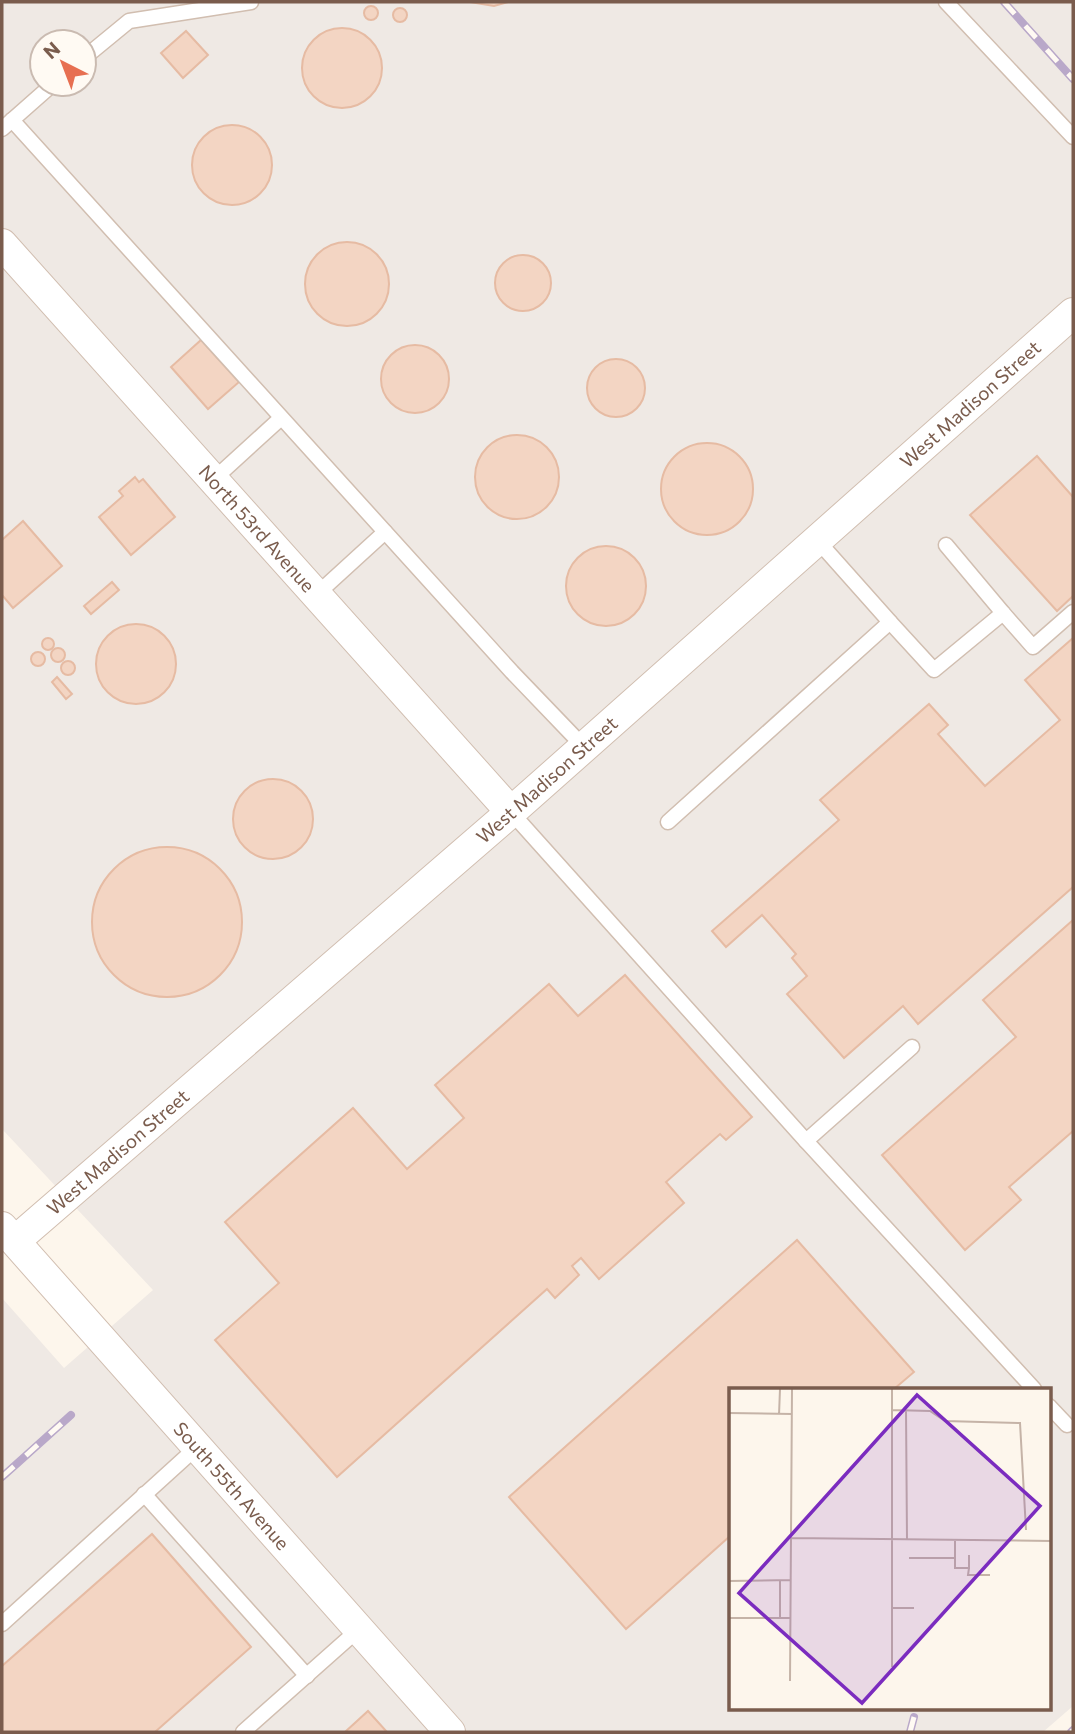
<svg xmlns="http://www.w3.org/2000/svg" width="1075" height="1734" font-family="Commissioner,sans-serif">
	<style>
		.industrial { fill: #efe9e4; fill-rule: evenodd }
		.building { fill: #f3d5c3; stroke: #e6bba3; stroke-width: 2 }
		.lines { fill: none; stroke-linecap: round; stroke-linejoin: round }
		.lane-casing { stroke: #d1beb0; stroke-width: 17 }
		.street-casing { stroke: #d1beb0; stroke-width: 32 }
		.lane { stroke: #fff; stroke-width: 14 }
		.street { stroke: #fff; stroke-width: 30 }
		.rail-casing { stroke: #b9a8c9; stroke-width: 8 }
		.rail { stroke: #fffaf3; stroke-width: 5; stroke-dasharray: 16; stroke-linecap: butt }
		.labels { text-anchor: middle; stroke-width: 5; stroke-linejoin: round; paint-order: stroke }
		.street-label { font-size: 19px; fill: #7a5c4d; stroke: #fffaf3 }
		.inset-road { fill: none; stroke: #c5b3a7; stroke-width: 2 }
		.view { fill: #7b2cbf; fill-opacity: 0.15; stroke: #7b2cbf; stroke-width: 3.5 }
		.inset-edge { fill: none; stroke: #7a5c4d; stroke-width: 3.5 }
	</style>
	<rect width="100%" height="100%" fill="#fdf6ec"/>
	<path class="industrial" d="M2,2H1073V1706L1043,1732H2V1298L64,1368L153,1290L2,1129ZM42,42H84V84H42ZM730,1389H1049V1708H730Z"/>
	<g class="building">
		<path d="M470,2H508L494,6Z"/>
		<circle cx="371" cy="13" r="7"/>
		<circle cx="400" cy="15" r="7"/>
		<circle cx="342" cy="68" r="40"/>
		<path d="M186,31L208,55L183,78L161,53Z"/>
		<circle cx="232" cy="165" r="40"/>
		<circle cx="347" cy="284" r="42"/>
		<circle cx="523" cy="283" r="28"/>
		<path d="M201,340L239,382L208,409L171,367Z"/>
		<circle cx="415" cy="379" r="34"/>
		<circle cx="616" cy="388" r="29"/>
		<circle cx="517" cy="477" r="42"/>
		<circle cx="707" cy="489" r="46"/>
		<path d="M1037,456L1073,497V596L1057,611L970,515Z"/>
		<path d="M135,477L139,482L143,479L175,517L131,555L99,517L123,496L119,491Z"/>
		<path d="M23,521L62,566L13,608L2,595V540Z"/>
		<circle cx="606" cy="586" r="40"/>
		<path d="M112,582L119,590L91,614L84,606Z"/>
		<circle cx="136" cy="664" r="40"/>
		<circle cx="48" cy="644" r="6"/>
		<path d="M1073,638V887L918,1024L903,1006L844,1058L787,994L807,976L792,958L796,954L762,915L726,947L712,931L839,820L820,800L929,704L948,725L938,734L985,786L1060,720L1025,680Z"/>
		<circle cx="58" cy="655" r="7"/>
		<circle cx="38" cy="659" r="7"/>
		<circle cx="68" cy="668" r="7"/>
		<path d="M57,677L72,694L66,699L52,682Z"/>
		<circle cx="273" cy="819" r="40"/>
		<circle cx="167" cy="922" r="75"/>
		<path d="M1073,920V1131L1009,1187L1021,1200L965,1250L882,1155L1016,1037L983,1000Z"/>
		<path d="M625,975L752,1117L726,1140L720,1134L666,1182L684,1203L599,1279L581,1258L572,1266L579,1275L555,1298L547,1289L337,1477L215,1340L279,1283L225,1222L353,1108L407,1169L464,1118L435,1085L549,984L578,1016Z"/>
		<path d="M797,1240L914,1372L894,1389H730V1536L626,1629L509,1497Z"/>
		<path d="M152,1534L251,1647L155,1732H2V1666Z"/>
		<path d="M368,1711L387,1732H345Z"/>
	</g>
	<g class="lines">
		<g class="lane-casing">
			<g id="lane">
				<path d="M946,2L1073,137"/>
				<path d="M84,58L129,21L251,2"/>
				<path d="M12,120L512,672L584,747"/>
				<path d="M2,129L53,84"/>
				<path d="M213,480L281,418"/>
				<path d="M316,595L385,532"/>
				<path d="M1003,613L1033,647L1073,612"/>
				<path d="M890,622L934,670L1003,613L946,545"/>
				<path d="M511,812L806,1141L912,1047"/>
				<path d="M668,822L890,622L817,540"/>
				<path d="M806,1141L1034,1389"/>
				<path d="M1049,1406L1067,1425"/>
				<path d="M144,1494L307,1676"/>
				<path d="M2,1624L197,1447"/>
				<path d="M243,1732L359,1629"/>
			</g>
		</g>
		<g class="street-casing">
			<g id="street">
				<path id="s1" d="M2,244L511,812"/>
				<path id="s2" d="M2,1227L450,1732"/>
				<path id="s3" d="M15,1241L511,812L1073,313"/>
			</g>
		</g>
		<use href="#lane" class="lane"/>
		<use href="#street" class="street"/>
		<g class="rail-casing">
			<g id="rail">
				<path d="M1004,2L1073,79"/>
				<path d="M2,1477L71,1415"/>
				<path d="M910,1732L914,1717"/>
				<path d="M1071,1732L1073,1730"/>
			</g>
		</g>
		<use href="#rail" class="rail"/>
	</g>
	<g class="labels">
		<g class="street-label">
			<text dy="7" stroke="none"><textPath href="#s3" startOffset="1270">West Madison Street</textPath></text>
			<text dy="7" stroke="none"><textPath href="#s1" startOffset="382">North 53rd Avenue</textPath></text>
			<text dy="7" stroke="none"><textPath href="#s3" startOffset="704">West Madison Street</textPath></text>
			<text dy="7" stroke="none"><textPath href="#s3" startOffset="136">West Madison Street</textPath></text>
			<text dy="7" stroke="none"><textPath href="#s2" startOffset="346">South 55th Avenue</textPath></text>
		</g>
	</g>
	<g transform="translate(729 1388)">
		<rect width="322" height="322" fill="#fdf6ec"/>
		<path class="inset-road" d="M163,1V220H185M163,22L201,23L216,33L291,35L297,142M177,22L178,152M0,25L63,26M50,27L51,1M62,150L322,153M180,170H226V153M226,170V180H240V167M240,180L239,187H261M0,193L62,192M163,220V279M0,230H62M51,230V192M61,293L63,1"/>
		<path class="view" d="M188,7L311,118L133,315L10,205Z"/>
		<rect width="322" height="322" class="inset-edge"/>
	</g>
	<rect width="1075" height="1734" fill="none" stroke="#7a5c4d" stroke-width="7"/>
	<g transform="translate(63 63) rotate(318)"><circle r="33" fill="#fffaf3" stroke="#cabbb1" stroke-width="2"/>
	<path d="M0-5L12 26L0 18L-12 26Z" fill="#e76f51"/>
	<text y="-10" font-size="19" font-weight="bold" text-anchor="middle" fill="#7a5c4d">N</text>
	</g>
</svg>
